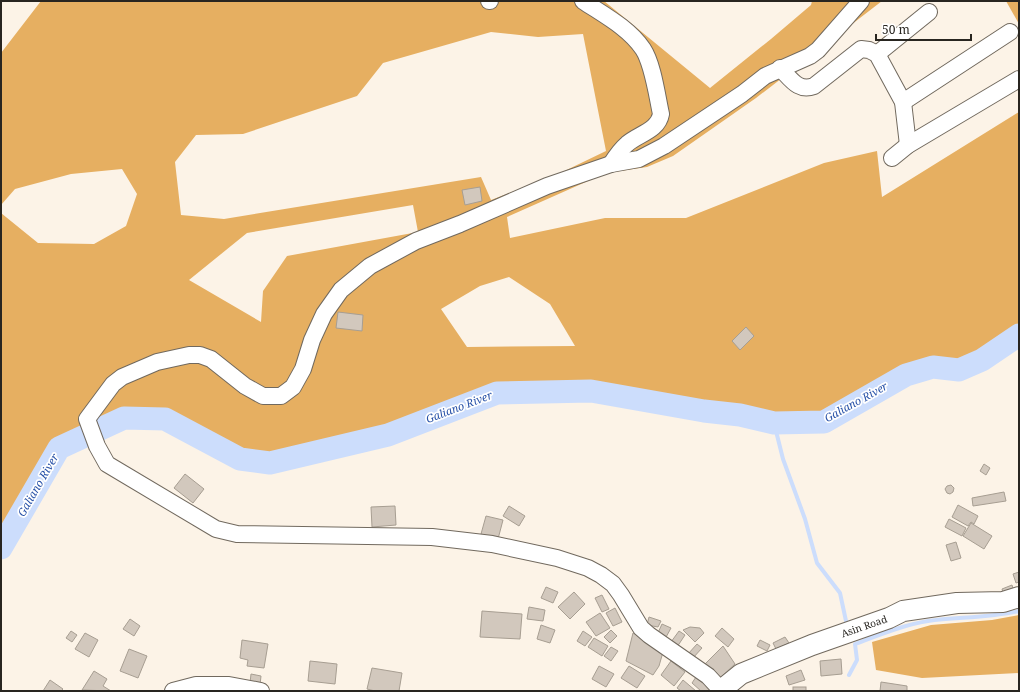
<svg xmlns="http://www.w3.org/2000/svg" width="1020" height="692" font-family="'Noto Serif',serif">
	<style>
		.forest { fill: #e6af61; fill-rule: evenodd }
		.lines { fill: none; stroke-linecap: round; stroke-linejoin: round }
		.stream { stroke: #ccddfc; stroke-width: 4 }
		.river { stroke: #ccddfc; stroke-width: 23 }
		.building { fill: #d2c8bd; stroke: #a79e92 }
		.minor-casing { stroke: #71695e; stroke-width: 18 }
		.major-casing { stroke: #71695e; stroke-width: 22 }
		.minor { stroke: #fff; stroke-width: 16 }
		.major { stroke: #fff; stroke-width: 20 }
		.labels { text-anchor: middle; stroke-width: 3.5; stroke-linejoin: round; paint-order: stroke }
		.street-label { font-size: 10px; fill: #282520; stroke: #fff }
		.water-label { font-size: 11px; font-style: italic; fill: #2852a8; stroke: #fff }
	</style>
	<rect width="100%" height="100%" fill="#fcf3e7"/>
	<g class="forest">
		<path d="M41,1H604L710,88L771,39L811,5L812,1H882L756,98L673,156L647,167L606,173L507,217L510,238L605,218H686L824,163L877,151L882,197L1019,112V335L982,360L959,370L933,367L906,375L824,422L774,423L740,415L704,411L591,391L497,393L388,435L270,463L240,459L165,419L124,418L59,448L1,548V213L38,243L94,244L126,226L137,194L122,169L71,174L15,189L1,205V53ZM491,32L538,37L583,34L606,151L552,177L491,200L481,177L224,219L181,215L175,162L196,135L243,134L357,96L383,63ZM413,205L418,232L287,256L263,291L261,322L189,280L247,233ZM509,277L550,304L575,346L467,347L441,309L480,286Z"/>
		<path d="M1006,1H1019V24Z"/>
		<path d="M1019,615V673L922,678L876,670L872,642L931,625L992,620Z"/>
	</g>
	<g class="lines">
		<g class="stream">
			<path d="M774,423L783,459L805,519L817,563L840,593L846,621"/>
			<path d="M849,675L857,660L855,644C879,635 903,625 928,621C958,617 989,618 1019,611"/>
		</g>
		<path class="river" d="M1,548L59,448L124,418L165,419L240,459L270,463L388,435L497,393L591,391L704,411L740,415L774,423L824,422L906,375L933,367L959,370L982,360L1019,335"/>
	</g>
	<g class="building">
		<path d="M480,187L482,201L465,205L462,190Z"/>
		<path d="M338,312L363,315L362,331L336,328Z"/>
		<path d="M746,327L754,336L740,350L732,341Z"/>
		<path d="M984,464L990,468L986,475L980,471Z"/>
		<path d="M185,474L204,489L193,503L174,488Z"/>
		<path d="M951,485L954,488L953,492L950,494L947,493L945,489L947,486Z"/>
		<path d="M1004,492L1006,501L973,506L972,498Z"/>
		<path d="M958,505L978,516L974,524L971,522L968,526L952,517Z"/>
		<path d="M395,506L396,525L372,527L371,507Z"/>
		<path d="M509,506L525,516L519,526L503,516Z"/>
		<path d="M486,516L503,520L498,539L481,534Z"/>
		<path d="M949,519L966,528L962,536L945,527Z"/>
		<path d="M971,523L992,536L984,549L963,536Z"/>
		<path d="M956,542L961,558L951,561L946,545Z"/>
		<path d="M1019,572V582L1016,583L1013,574Z"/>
		<path d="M1012,585L1014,592L1004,596L1002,589Z"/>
		<path d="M546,587L558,592L553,603L541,598Z"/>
		<path d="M574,592L585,604L570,619L558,607Z"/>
		<path d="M602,595L609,609L602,612L595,598Z"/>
		<path d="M529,607L545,610L543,621L527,619Z"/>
		<path d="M615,608L622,622L613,626L606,613Z"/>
		<path d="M482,611L522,614L520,639L480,637Z"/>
		<path d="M600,613L610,628L596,636L586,622Z"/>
		<path d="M649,617L661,621L658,627L647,625Z"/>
		<path d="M130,619L140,626L134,636L123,629Z"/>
		<path d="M662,624L671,628L665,639L657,635Z"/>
		<path d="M541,625L555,630L550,643L537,639Z"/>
		<path d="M690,627L700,628L704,633L695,642L683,630Z"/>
		<path d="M722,628L734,639L728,647L715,636Z"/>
		<path d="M611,630L617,636L610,643L604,637Z"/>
		<path d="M71,631L77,635L72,642L66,638Z"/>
		<path d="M583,631L592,637L585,646L577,641Z"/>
		<path d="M679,631L685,635L677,647L671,642Z"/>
		<path d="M85,633L98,640L89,657L75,649Z"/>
		<path d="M633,633L663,652L659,666L653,675L626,661Z"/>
		<path d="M785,637L789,643L776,649L773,643Z"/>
		<path d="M594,638L608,646L602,656L588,647Z"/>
		<path d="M242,640L268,644L264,668L247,666L248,660L240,658Z"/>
		<path d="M760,640L770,645L767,651L757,646Z"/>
		<path d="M697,644L702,648L693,658L688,654Z"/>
		<path d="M723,646L735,664L720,678L705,664Z"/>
		<path d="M611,647L618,651L611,661L604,656Z"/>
		<path d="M129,649L147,656L138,678L120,671Z"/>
		<path d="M841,659L842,674L821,676L820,661Z"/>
		<path d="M310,661L337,664L335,684L308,681Z"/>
		<path d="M671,661L685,672L674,686L661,675Z"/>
		<path d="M599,666L614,674L606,687L592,679Z"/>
		<path d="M629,666L645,676L637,688L621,678Z"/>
		<path d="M372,668L402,673L399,691H375L367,689Z"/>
		<path d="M801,670L805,680L789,685L786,676Z"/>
		<path d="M94,671L107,679L103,686L111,691L82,690Z"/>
		<path d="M251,674L261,676L260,685L250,683Z"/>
		<path d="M696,677L710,689L708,691H701L692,683Z"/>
		<path d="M50,680L63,689L61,691H43Z"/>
		<path d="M683,680L696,691H681L677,688Z"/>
		<path d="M881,682L907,686V691H880Z"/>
		<rect x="793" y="687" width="13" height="4"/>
	</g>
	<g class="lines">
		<g class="minor-casing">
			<g id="minor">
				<path d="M489,1H490"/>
				<path d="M583,1C604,15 629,28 643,49C653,64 657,96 661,114C658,131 638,134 627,144C620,150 616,156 611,164"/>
				<path d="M877,54L929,12"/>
				<path d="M780,68C791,79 798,92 814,86L861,49L869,50L877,54L903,102L908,145"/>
				<path d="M903,102L1010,32"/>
				<path d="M892,158L908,145L1019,79"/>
				<path d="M721,690L708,676L649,635L641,628L621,595L613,584L601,575L588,568L557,558L492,544L432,537L237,534L216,529L107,464L97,446L87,419L113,384L122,377L157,362L189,355H200L211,359L245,386L263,396H281L293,387L303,369L312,340L324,314L341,290L370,266L416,241L460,224L547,186L611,164L639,159L664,146L742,94L765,76L810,56L818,50L861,1"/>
				<path d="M173,691L196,685H229L261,691"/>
			</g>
		</g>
		<g class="major-casing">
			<path id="major" d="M720,691L741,674L812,645L889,618L903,611L957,603L1003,602L1019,597"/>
		</g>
		<use href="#minor" class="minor"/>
		<use href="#major" class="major"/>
	</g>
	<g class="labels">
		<g class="street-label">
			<text transform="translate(864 626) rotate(-19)" y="4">Asin Road</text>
		</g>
		<g class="water-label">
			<text transform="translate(856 402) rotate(-29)" y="4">Galiano River</text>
			<text transform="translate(459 407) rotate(-21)" y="4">Galiano River</text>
			<text transform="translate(38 485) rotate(-60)" y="4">Galiano River</text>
		</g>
	</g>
	<rect width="1020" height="692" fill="none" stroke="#282520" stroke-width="4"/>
	<path d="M876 34v6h95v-6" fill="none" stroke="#282520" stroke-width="2"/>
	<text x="882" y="34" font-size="12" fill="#282520" stroke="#ffffff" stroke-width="3" paint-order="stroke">50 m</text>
</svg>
